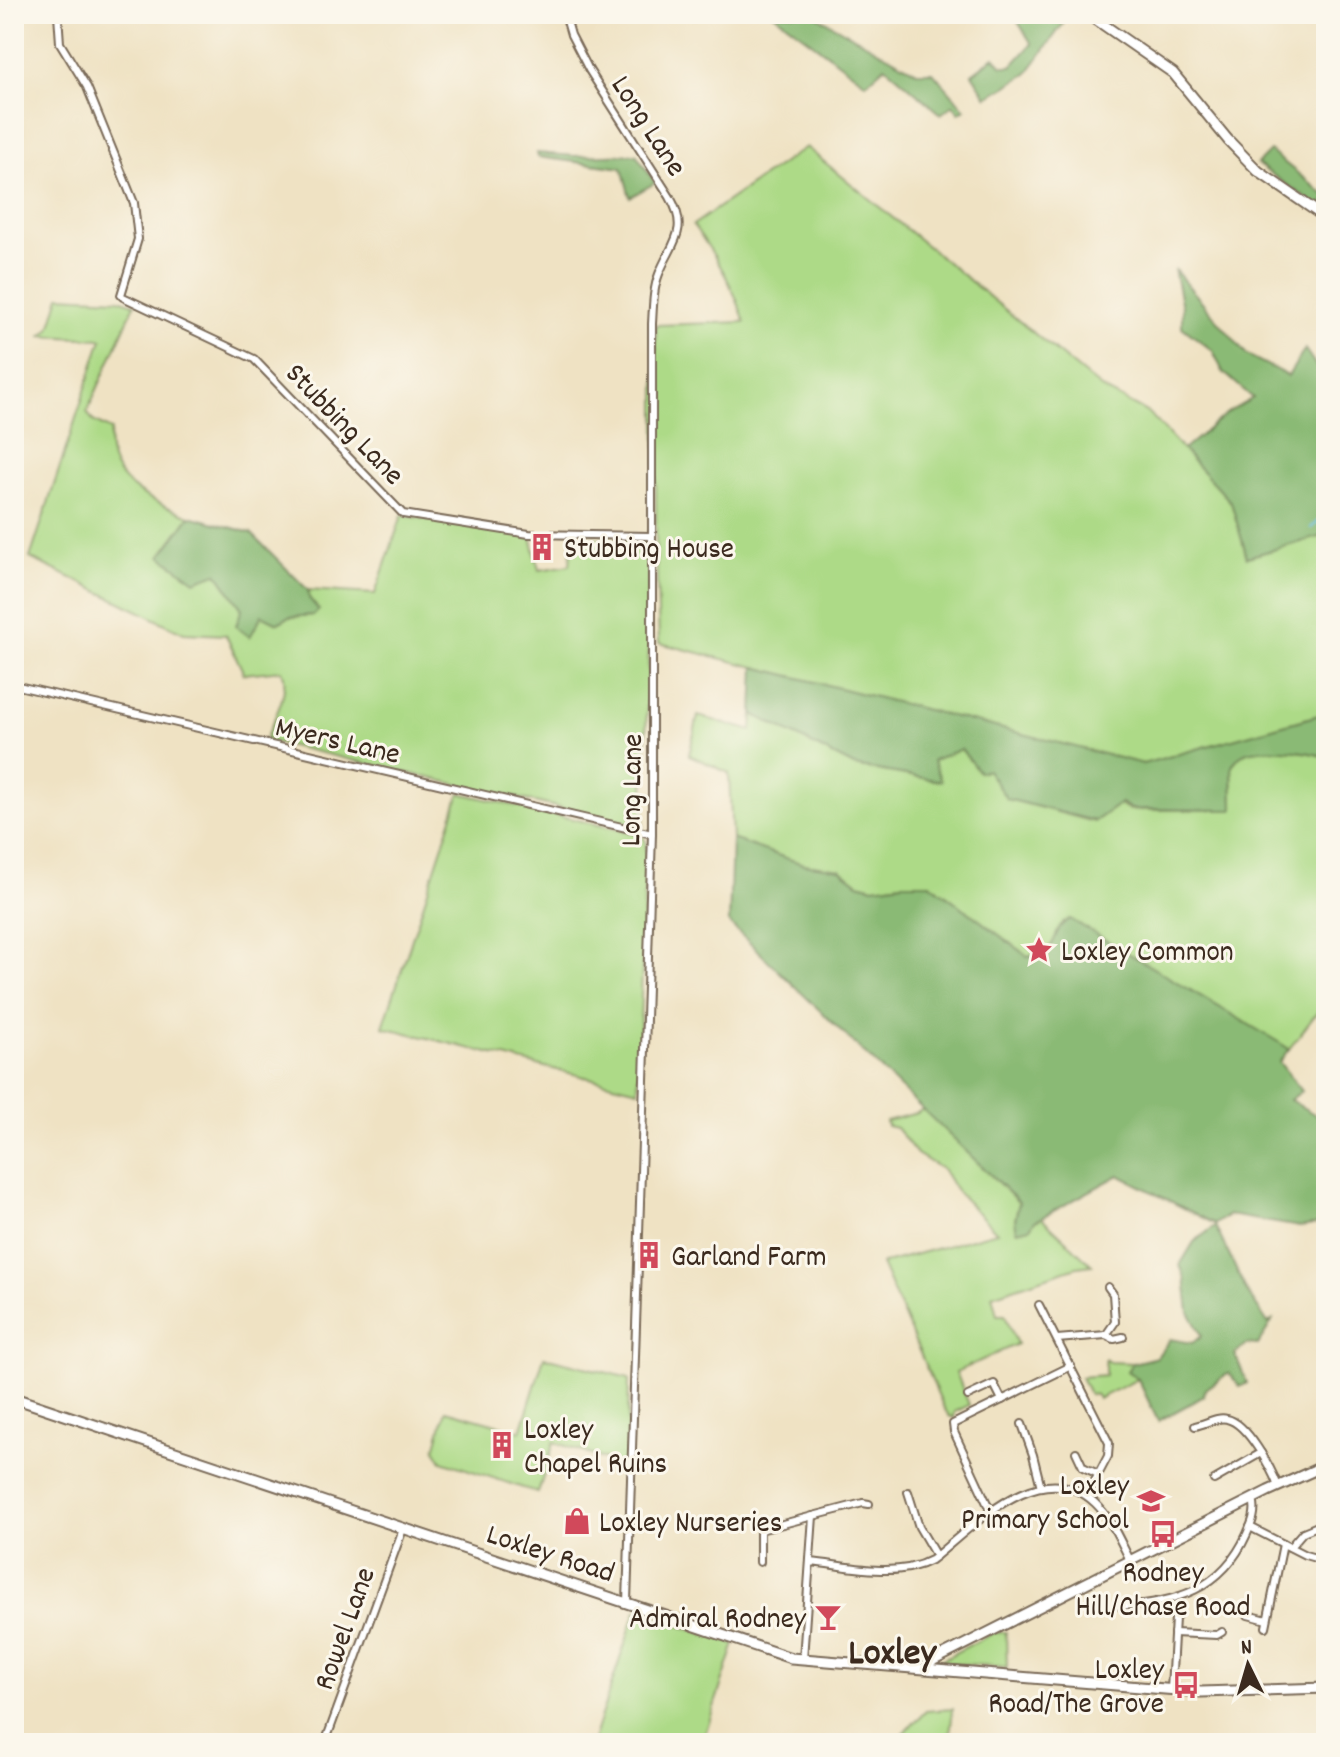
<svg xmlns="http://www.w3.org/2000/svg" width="1340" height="1757" font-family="Dekko,sans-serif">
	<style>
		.green { fill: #adda87; stroke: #748252; stroke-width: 2 }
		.forest { fill: #8aba74; stroke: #627249; stroke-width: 2 }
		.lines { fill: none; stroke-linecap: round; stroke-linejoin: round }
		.stream { stroke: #6dc0e9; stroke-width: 2 }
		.street-casing { stroke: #7a6a58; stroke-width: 10 }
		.secondary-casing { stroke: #7a6a58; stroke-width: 13 }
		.street { stroke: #fff; stroke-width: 6 }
		.secondary { stroke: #fff; stroke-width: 9 }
		.labels { text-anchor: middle; stroke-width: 6; stroke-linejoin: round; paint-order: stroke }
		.street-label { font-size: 30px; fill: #3b2a1e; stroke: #fbf7ec }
		.poi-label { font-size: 30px; fill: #3b2a1e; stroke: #fbf7ec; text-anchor: start }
		.district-label { font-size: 38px; font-weight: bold; fill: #3b2a1e; stroke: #fbf7ec }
	</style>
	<rect width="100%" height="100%" fill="#fbf7ec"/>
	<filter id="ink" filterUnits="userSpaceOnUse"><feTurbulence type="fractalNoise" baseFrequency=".0125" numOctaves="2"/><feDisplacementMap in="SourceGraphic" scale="16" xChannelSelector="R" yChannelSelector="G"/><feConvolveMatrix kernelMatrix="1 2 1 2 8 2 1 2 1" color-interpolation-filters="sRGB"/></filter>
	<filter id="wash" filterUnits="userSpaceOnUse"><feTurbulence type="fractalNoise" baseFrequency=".006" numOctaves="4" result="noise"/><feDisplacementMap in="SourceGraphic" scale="32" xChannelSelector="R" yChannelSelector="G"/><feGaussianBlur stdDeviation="1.8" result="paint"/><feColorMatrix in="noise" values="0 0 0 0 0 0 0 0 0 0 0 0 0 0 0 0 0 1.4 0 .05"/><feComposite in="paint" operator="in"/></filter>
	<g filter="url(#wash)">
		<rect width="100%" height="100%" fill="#efe2c3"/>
		<g class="green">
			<path d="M806,147L1101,388L1150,414L1231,502L1247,557L1326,535V713L1143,764L659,643L656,549V325L745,322C733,285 716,256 693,225Z"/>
			<path d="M60,296L119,299L135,304L87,412L93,421L111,430C100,482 152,501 190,516L161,555L217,573L242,609L236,626L249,636L262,615L289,617L314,615L318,610L309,598L308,590L375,594L402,515L531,536L539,570L570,565L572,536L648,542L649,644L643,827L265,740C273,720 291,691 282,670L244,674L226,635L184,633L30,558L102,339L42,336L50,329Z"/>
			<path d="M753,714L854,766L940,781L933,760L961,749L979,772L987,770L1008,799L1094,822L1119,804L1130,810H1233L1232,765C1235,762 1237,758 1241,755C1258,745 1308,751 1326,757V1001L1289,1049L1064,922C1053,944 1053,952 1027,956L930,883H902L874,887L858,883L840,869L803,864L736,842L732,839L729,773L689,755L698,716L752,731Z"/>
			<path d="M460,793L642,835L646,842L638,1090L383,1027Z"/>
			<path d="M923,1109L1019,1203L1015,1220L1035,1221L1042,1218L1092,1265L1077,1267L992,1295L997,1315H1005L1017,1344L956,1372L969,1405L955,1412L954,1418L949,1416L944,1408L881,1264L997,1232L955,1190L943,1170L917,1154L896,1128L887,1126L886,1121L917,1113Z"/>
			<path d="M544,1357L629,1378L627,1467L554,1442L538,1493L442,1461L435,1449L446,1410L521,1431Z"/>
			<path d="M1105,1359L1109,1362L1133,1363L1128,1371L1138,1379L1098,1399L1096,1395L1089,1394L1081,1377L1105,1375Z"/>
			<path d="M636,1611L735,1644L702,1743H592Z"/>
			<path d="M1006,1632L1007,1667L937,1662L993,1633Z"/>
			<path d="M953,1709L949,1743H887L903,1734L926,1711Z"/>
		</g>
		<g class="forest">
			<path d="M774,14H813L917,72H933L965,109L959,113L953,105L941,114L885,66L866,83Z"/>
			<path d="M1013,14H1070L1027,74L987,97L972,74L994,57L1002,66H1012L1032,44Z"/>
			<path d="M1270,151L1326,196V201L1319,207L1257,164Z"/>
			<path d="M537,153L575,156L636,154L655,183L630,197L622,168L538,157Z"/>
			<path d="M1174,269L1247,355L1288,376L1305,349L1326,381V535L1247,557L1231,502L1183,450L1227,413L1253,398L1223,372L1213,351L1182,327V307Z"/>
			<path d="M190,516L251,533L308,590L309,598L319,610L314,615L289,617L278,623L262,615L250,637L236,626L242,609L217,573L195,581L161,556Z"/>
			<path d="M755,667L1143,764L1326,713V757C1308,751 1258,745 1241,755C1237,758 1235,762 1232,765L1233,810L1131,809L1121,803L1095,821L1007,799L987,770L979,772L961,749L933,760L941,781L854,766L753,714Z"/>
			<path d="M732,839L803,864L840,869L858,883L874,887L902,883H930L1027,956C1065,951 1047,931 1070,919L1280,1043L1289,1049L1279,1062L1302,1091L1290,1100L1326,1121V1166L1321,1176L1326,1198V1223L1300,1227L1229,1215L1215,1224L1119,1175L1035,1221L1030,1228L1017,1231L1015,1220L1019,1202L729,923Z"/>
			<path d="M1215,1226L1246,1290L1268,1323L1272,1321L1258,1345L1247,1344L1235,1354L1247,1383L1240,1387L1229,1373L1205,1389L1204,1396L1158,1421L1138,1379L1127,1371L1133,1363L1157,1357L1170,1339L1192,1343L1202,1336L1189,1312L1185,1278L1180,1265L1194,1242Z"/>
		</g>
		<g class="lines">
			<path class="stream" d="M1311,528L1326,513"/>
		</g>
	</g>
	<g filter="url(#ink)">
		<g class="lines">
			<g class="street-casing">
				<g id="street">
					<path d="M58,14L60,43L87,87L134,203L138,239L121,295L123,297L254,359L403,514L529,534L651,536"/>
					<path d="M565,14L571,35L589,70L670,197C690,232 671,243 659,274C653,289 653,307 652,324V834L627,1602"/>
					<path d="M14,685L652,834"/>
					<path d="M1039,1305L1109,1443L1108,1456L1087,1496"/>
					<path d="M1106,1335L1114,1339L1123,1337"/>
					<path d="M1057,1339L1106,1335L1115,1322L1113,1294L1108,1287"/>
					<path d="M968,1396L994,1384L1002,1400"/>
					<path d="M1022,1424L1033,1455L1041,1487"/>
					<path d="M1195,1426C1206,1424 1217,1416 1227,1419C1247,1423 1271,1468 1278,1486"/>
					<path d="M1076,1452L1083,1467L1098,1474"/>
					<path d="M1214,1480L1261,1453"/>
					<path d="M908,1492L919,1527L936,1556"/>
					<path d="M991,1512L954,1432L953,1424L1071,1366"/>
					<path d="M813,1516L863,1503L869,1504"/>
					<path d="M1250,1527L1305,1555L1326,1561"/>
					<path d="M1290,1547L1303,1532L1320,1525"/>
					<path d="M760,1562V1530L813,1516L803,1659"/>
					<path d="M811,1562C849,1566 896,1579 931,1560C971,1529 1041,1451 1095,1503C1111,1518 1120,1541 1130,1560"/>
					<path d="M1120,1606C1175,1603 1222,1590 1247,1534C1252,1523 1257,1512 1253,1499"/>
					<path d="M1248,1615L1267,1620"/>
					<path d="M1266,1627L1283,1544"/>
					<path d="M1174,1633L1217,1635L1222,1632"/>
					<path d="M1171,1690L1175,1618L1178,1614"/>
					<path d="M325,1743L403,1529"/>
				</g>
			</g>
			<g class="secondary-casing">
				<g id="secondary">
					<path d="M1088,14L1173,73L1228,140L1258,171L1326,218"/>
					<path d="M14,1398L791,1658L1201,1692L1326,1688"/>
					<path d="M925,1668L934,1660L1268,1491L1326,1465"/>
				</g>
			</g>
			<use href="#street" class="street"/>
			<use href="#secondary" class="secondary"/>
		</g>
	</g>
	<defs>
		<g id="building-bare" transform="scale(2.16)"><path d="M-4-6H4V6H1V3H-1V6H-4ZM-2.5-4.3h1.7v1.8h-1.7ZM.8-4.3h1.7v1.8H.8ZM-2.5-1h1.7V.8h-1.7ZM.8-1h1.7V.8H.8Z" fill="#d1495b" stroke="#fbf7ec" stroke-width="2.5" paint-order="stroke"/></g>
		<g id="sight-bare" transform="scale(2.16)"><path d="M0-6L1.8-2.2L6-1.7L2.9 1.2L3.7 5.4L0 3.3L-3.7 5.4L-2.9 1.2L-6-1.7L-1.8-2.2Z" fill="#d1495b" stroke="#fbf7ec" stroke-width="2.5" paint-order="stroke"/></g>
		<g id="school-bare" transform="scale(2.16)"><path d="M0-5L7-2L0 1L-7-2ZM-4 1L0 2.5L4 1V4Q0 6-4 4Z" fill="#d1495b" stroke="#fbf7ec" stroke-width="2.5" paint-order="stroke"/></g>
		<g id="shop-bare" transform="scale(2.16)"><path d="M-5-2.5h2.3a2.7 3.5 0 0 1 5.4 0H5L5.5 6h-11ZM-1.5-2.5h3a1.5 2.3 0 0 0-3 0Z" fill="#d1495b" stroke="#fbf7ec" stroke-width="2.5" paint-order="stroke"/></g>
		<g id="bus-bare" transform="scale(2.16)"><path d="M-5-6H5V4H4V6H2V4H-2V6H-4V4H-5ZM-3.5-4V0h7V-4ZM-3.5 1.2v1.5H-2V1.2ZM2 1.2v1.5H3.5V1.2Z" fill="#d1495b" stroke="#fbf7ec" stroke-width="2.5" paint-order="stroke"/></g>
		<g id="bar-bare" transform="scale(2.16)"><path d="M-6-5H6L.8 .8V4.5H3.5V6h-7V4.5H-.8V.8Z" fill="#d1495b" stroke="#fbf7ec" stroke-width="2.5" paint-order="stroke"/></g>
	</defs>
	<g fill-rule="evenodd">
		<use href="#building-bare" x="542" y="547"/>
		<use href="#sight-bare" x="1039" y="950"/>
		<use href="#building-bare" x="649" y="1255"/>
		<use href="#building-bare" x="502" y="1445"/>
		<use href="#school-bare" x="1151" y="1501"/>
		<use href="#shop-bare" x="577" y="1521"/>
		<use href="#bus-bare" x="1163" y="1534"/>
		<use href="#bar-bare" x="828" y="1617"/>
		<use href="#bus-bare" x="1186" y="1685"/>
	</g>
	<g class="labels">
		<g class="street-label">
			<text transform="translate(650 125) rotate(57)" y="10">Long Lane</text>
			<text transform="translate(346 423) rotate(46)" y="10">Stubbing Lane</text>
			<text transform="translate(338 739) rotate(13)" y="10">Myers Lane</text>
			<text transform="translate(630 790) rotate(-89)" y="10">Long Lane</text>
			<text transform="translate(551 1552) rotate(18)" y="10">Loxley Road</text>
			<text transform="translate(343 1628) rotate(-70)" y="10">Rowel Lane</text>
		</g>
		<g class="poi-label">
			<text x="564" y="557">Stubbing House</text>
			<text x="1061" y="960">Loxley Common</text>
			<text x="671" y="1265">Garland Farm</text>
			<text x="524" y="1438">Loxley<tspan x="524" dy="34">Chapel Ruins</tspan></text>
			<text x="1129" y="1494" text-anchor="end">Loxley<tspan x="1129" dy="34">Primary School</tspan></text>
			<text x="599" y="1531">Loxley Nurseries</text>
			<text x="1163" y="1581" text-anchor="middle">Rodney<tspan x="1163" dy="34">Hill/Chase Road</tspan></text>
			<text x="806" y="1627" text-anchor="end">Admiral Rodney</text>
			<text x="1164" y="1678" text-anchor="end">Loxley<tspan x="1164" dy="34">Road/The Grove</tspan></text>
		</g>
		<g class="district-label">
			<text x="892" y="1663">Loxley</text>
		</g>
	</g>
	<rect width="1340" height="1757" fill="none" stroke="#fbf7ec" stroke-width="48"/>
	<g transform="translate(1248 1665) rotate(355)" stroke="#fbf7ec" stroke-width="6" paint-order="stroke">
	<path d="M0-6L14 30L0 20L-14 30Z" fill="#3b2a1e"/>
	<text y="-12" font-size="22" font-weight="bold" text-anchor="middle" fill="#3b2a1e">N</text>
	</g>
</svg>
